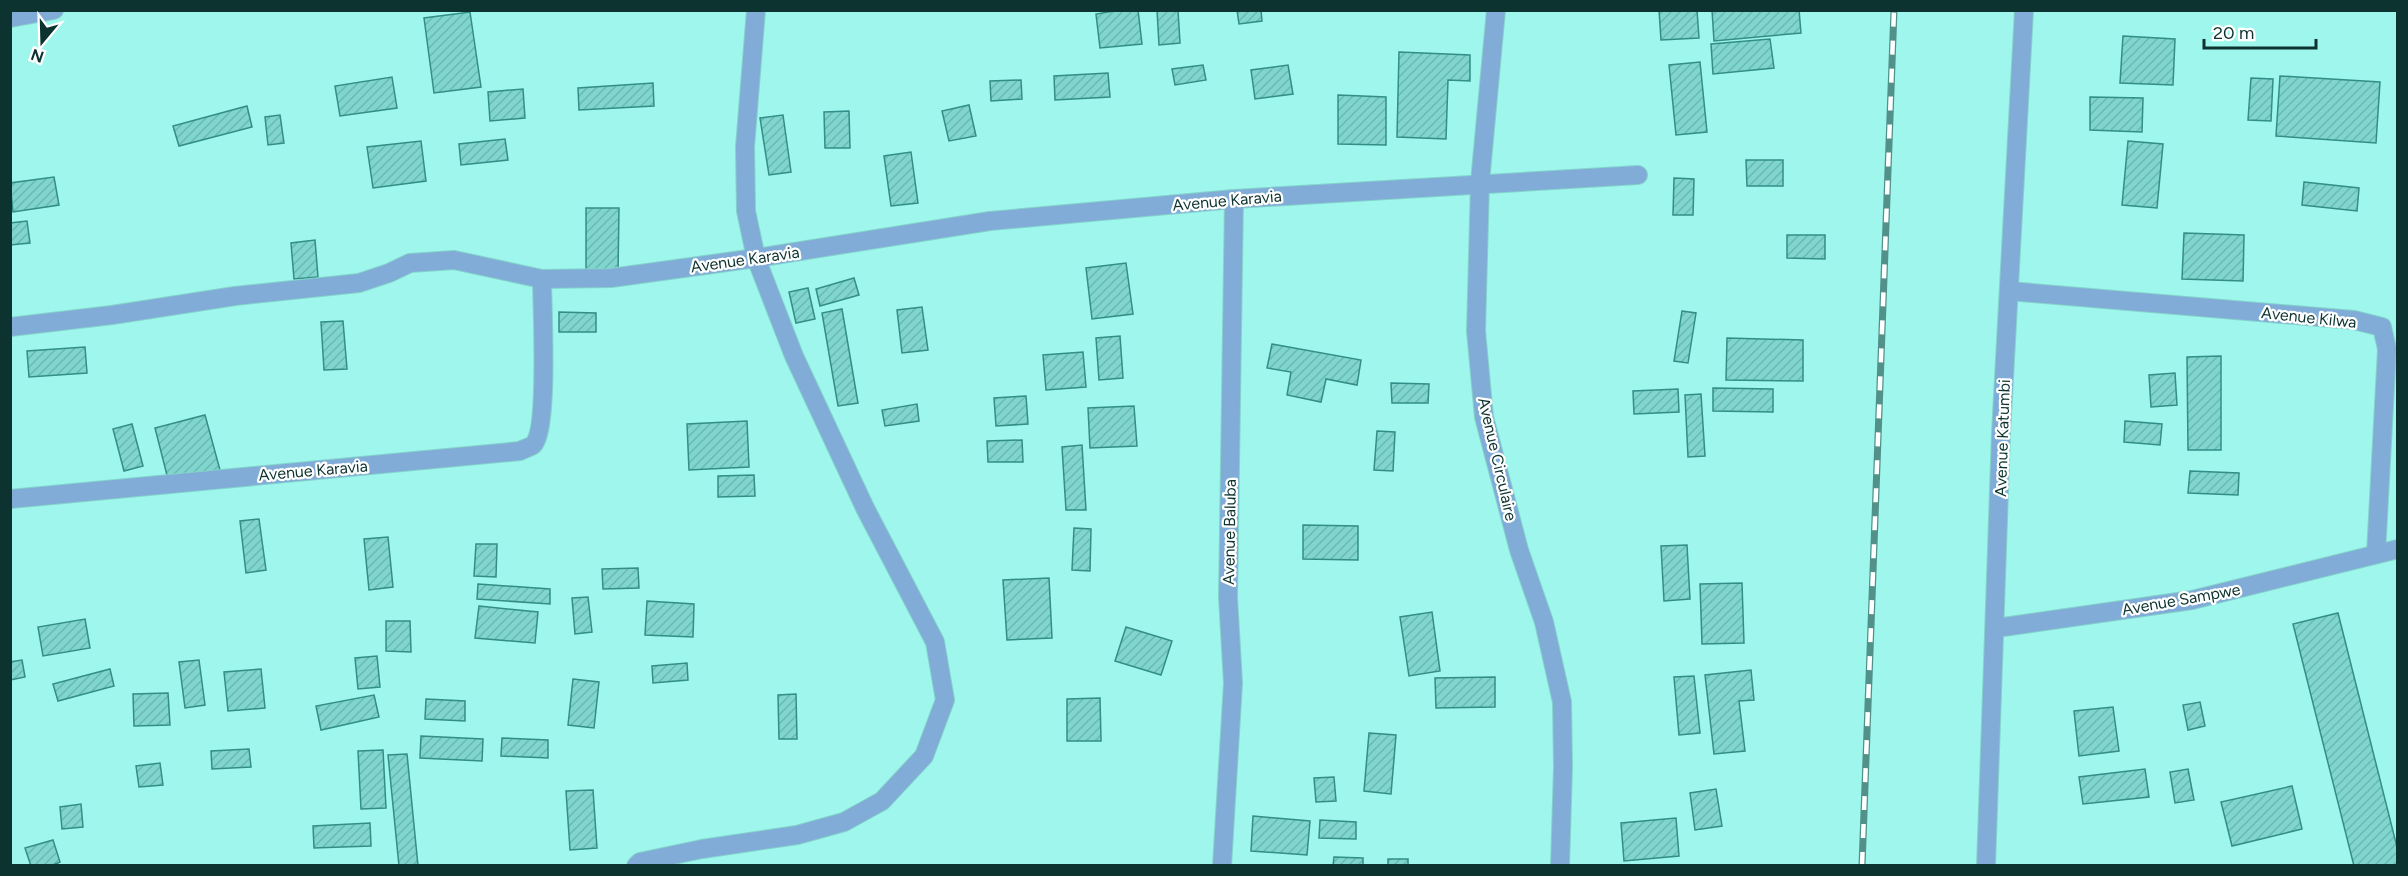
<svg xmlns="http://www.w3.org/2000/svg" width="2408" height="876" font-family="Figtree,sans-serif">
	<style>
		.building { fill: url(#building-hatch); stroke: #328e86; stroke-width: 1.5 }
		.lines { fill: none; stroke-linecap: round; stroke-linejoin: round }
		.street-casing { stroke: #84d3cb; stroke-width: 20 }
		.street { stroke: #80acd7; stroke-width: 18 }
		.rail-casing { stroke: #52908a; stroke-width: 7 }
		.rail { stroke: #fff; stroke-width: 4.5; stroke-dasharray: 14; stroke-linecap: butt }
		.labels { text-anchor: middle; stroke-width: 4.5; stroke-linejoin: round; paint-order: stroke }
		.street-label { font-size: 16px; fill: #0c332f; stroke: #fff }
	</style>
	<defs>
		<pattern id="building-hatch" width="6" height="6" patternUnits="userSpaceOnUse" patternTransform="scale(1.5)"><rect width="6" height="6" fill="#7fd6ce"/><path d="M-1 1l2-2M0 6l6-6M5 7l2-2" fill="none" stroke="#6db8b1"/></pattern>
	</defs>
	<rect width="100%" height="100%" fill="#9ef6ed"/>
	<g class="building">
		<path d="M1120,10H1138L1142,44L1100,48L1096,14Z"/>
		<path d="M1157,10H1178L1180,43L1159,45Z"/>
		<path d="M1237,10H1261L1262,21L1239,24Z"/>
		<path d="M1659,10H1697L1699,38L1661,40Z"/>
		<path d="M1712,10H1799L1801,33L1714,41Z"/>
		<path d="M470,12L481,87L434,93L424,18Z"/>
		<path d="M2123,36L2175,39L2173,85L2120,83Z"/>
		<path d="M1770,39L1774,68L1713,74L1711,44Z"/>
		<path d="M1399,52L1470,55V81L1448,80L1446,139L1397,137Z"/>
		<path d="M1700,62L1707,132L1676,135L1669,65Z"/>
		<path d="M1203,65L1206,80L1175,85L1172,69Z"/>
		<path d="M1288,65L1293,94L1255,99L1251,70Z"/>
		<path d="M1108,73L1110,97L1055,100L1054,76Z"/>
		<path d="M2280,76L2380,82L2376,143L2276,136Z"/>
		<path d="M392,77L397,108L340,116L335,86Z"/>
		<path d="M2251,78L2273,79L2271,121L2248,120Z"/>
		<path d="M1021,80L1022,99L991,101L990,81Z"/>
		<path d="M653,83L654,106L579,110L578,88Z"/>
		<path d="M523,89L525,118L490,121L488,92Z"/>
		<path d="M1338,95L1386,97V145L1338,144Z"/>
		<path d="M2090,97L2143,98L2142,132L2090,130Z"/>
		<path d="M969,105L976,136L949,141L942,111Z"/>
		<path d="M247,106L252,127L179,146L173,126Z"/>
		<path d="M849,111L850,148H825L824,112Z"/>
		<path d="M280,115L284,143L268,145L265,117Z"/>
		<path d="M783,115L791,172L769,175L760,118Z"/>
		<path d="M505,139L508,160L461,165L459,144Z"/>
		<path d="M421,141L426,181L373,188L367,147Z"/>
		<path d="M2128,141L2163,144L2157,208L2122,205Z"/>
		<path d="M911,152L918,203L891,206L884,156Z"/>
		<path d="M1746,160H1783V186H1747Z"/>
		<path d="M54,177L59,205L13,212L10,183Z"/>
		<path d="M1674,178L1694,179L1693,215H1673Z"/>
		<path d="M2304,182L2359,188L2357,211L2302,205Z"/>
		<path d="M586,208H619L618,273H586Z"/>
		<path d="M27,221L30,243L10,245V223Z"/>
		<path d="M2184,233L2244,235L2243,281L2182,279Z"/>
		<path d="M1787,235H1825V259L1787,258Z"/>
		<path d="M315,240L318,277L294,279L291,243Z"/>
		<path d="M1126,263L1133,314L1092,319L1086,268Z"/>
		<path d="M854,278L859,295L820,306L816,289Z"/>
		<path d="M808,288L815,319L796,323L789,292Z"/>
		<path d="M922,307L928,350L902,353L897,310Z"/>
		<path d="M842,309L858,403L838,406L822,313Z"/>
		<path d="M1682,311L1696,313L1688,363L1674,361Z"/>
		<path d="M559,312L596,313V332H559Z"/>
		<path d="M343,321L347,369L324,370L321,322Z"/>
		<path d="M1120,336L1123,378L1099,380L1096,338Z"/>
		<path d="M1727,338L1803,340V381L1726,380Z"/>
		<path d="M1272,344L1361,360L1357,385L1326,379L1321,402L1287,395L1291,372L1267,368Z"/>
		<path d="M85,347L87,373L29,377L27,351Z"/>
		<path d="M1083,352L1086,387L1046,390L1043,355Z"/>
		<path d="M2221,356V450H2188L2187,357Z"/>
		<path d="M2175,373L2177,405L2151,407L2149,375Z"/>
		<path d="M1391,383L1429,384L1428,403H1392Z"/>
		<path d="M1713,388L1773,389V412L1713,411Z"/>
		<path d="M1678,389L1679,412L1634,414L1633,391Z"/>
		<path d="M1701,394L1705,456L1688,457L1685,395Z"/>
		<path d="M1026,396L1028,424L996,426L994,398Z"/>
		<path d="M917,404L919,421L885,426L882,410Z"/>
		<path d="M1134,406L1137,446L1090,448L1088,408Z"/>
		<path d="M205,415L220,470L169,483L155,428Z"/>
		<path d="M747,421L749,467L689,470L687,424Z"/>
		<path d="M2125,421L2162,424L2160,445L2124,442Z"/>
		<path d="M132,424L143,466L124,471L113,429Z"/>
		<path d="M1377,431L1395,432L1393,471L1374,470Z"/>
		<path d="M1022,440L1023,462H988L987,441Z"/>
		<path d="M1082,445L1086,510H1066L1062,447Z"/>
		<path d="M2190,471L2239,473L2238,495L2188,493Z"/>
		<path d="M754,475L755,496L718,497V476Z"/>
		<path d="M259,519L266,570L246,573L240,521Z"/>
		<path d="M1303,525L1358,526V560L1303,559Z"/>
		<path d="M1074,528L1091,529L1090,571L1072,570Z"/>
		<path d="M388,537L393,587L369,590L364,539Z"/>
		<path d="M476,544H497L496,577L474,576Z"/>
		<path d="M1687,545L1690,599L1664,601L1661,546Z"/>
		<path d="M638,568L639,588L603,589L602,569Z"/>
		<path d="M1049,578L1052,638L1007,640L1003,580Z"/>
		<path d="M1742,583L1744,643L1702,644L1700,584Z"/>
		<path d="M478,584L550,589V604L477,599Z"/>
		<path d="M588,597L592,632L575,634L572,598Z"/>
		<path d="M647,601L694,604L693,637L645,635Z"/>
		<path d="M479,606L538,612L535,643L475,638Z"/>
		<path d="M1432,612L1440,671L1409,676L1400,617Z"/>
		<path d="M2338,613L2398,851V866H2354L2293,624Z"/>
		<path d="M85,619L90,648L43,656L38,627Z"/>
		<path d="M386,621H410L411,652L386,651Z"/>
		<path d="M1126,627L1172,641L1161,675L1115,661Z"/>
		<path d="M377,656L380,687L358,689L355,658Z"/>
		<path d="M22,660L25,677L10,680V662Z"/>
		<path d="M199,660L205,705L185,708L179,662Z"/>
		<path d="M687,663L688,680L653,683L652,666Z"/>
		<path d="M110,669L114,686L58,701L53,684Z"/>
		<path d="M261,669L265,708L228,711L224,672Z"/>
		<path d="M1751,670L1754,700L1739,701L1745,751L1714,754L1705,675Z"/>
		<path d="M1694,676L1700,733L1679,735L1674,677Z"/>
		<path d="M1495,677V707L1436,708L1435,678Z"/>
		<path d="M573,679L599,682L594,728L568,725Z"/>
		<path d="M168,693L170,725L134,726L133,694Z"/>
		<path d="M796,694L797,739H779L778,695Z"/>
		<path d="M374,695L379,717L321,730L316,706Z"/>
		<path d="M1100,698L1101,741H1067V699Z"/>
		<path d="M426,699L465,701V721L425,719Z"/>
		<path d="M2200,702L2205,726L2188,730L2183,705Z"/>
		<path d="M2113,707L2119,751L2079,756L2074,711Z"/>
		<path d="M1369,733L1396,735L1391,794L1364,791Z"/>
		<path d="M421,736L483,739L482,761L420,758Z"/>
		<path d="M502,738L548,740V758L501,756Z"/>
		<path d="M249,749L251,767L212,769L211,751Z"/>
		<path d="M383,750L386,808L361,809L358,751Z"/>
		<path d="M407,754L418,866H399L388,755Z"/>
		<path d="M160,763L163,785L139,787L136,766Z"/>
		<path d="M2145,769L2149,797L2083,804L2079,777Z"/>
		<path d="M2188,769L2194,800L2175,803L2170,772Z"/>
		<path d="M1334,777L1336,801L1316,802L1314,778Z"/>
		<path d="M2292,786L2302,829L2232,846L2221,802Z"/>
		<path d="M1716,789L1722,826L1695,830L1690,793Z"/>
		<path d="M593,790L597,848L570,850L566,791Z"/>
		<path d="M81,804L83,827L62,829L60,807Z"/>
		<path d="M1253,816L1310,821L1307,855L1251,851Z"/>
		<path d="M1676,818L1679,856L1624,861L1621,823Z"/>
		<path d="M1320,820L1356,822V839L1319,838Z"/>
		<path d="M370,823L371,846L314,848L313,826Z"/>
		<path d="M53,840L60,862L51,866H31L25,848Z"/>
		<path d="M1334,857L1363,858V866H1333Z"/>
		<rect x="1388" y="859" width="20" height="7"/>
	</g>
	<g class="lines">
		<g class="street-casing">
			<g id="street">
				<path d="M1496,10L1480,182L1476,331L1484,417L1519,550L1544,622L1562,702L1563,767L1560,866"/>
				<path d="M10,18L54,10"/>
				<path d="M2009,291L2354,320L2382,327L2387,349L2376,554"/>
				<path d="M10,327L112,315L235,296L359,283L389,273L410,263L454,260L542,279"/>
				<path d="M10,499L520,451C524,449 530,447 533,445C549,430 542,305 542,279L611,278L756,258L990,221L1234,199L1638,175"/>
				<path d="M1996,628L2192,600L2398,549"/>
				<path d="M636,866L640,862L702,849L797,835L844,822L882,801L924,756L945,700L935,642L865,508L794,356L756,258L746,211L745,147L756,10"/>
				<path d="M1222,866L1233,683L1228,597L1234,199"/>
				<path d="M1986,866L2001,433L2024,10"/>
			</g>
		</g>
		<use href="#street" class="street"/>
		<g class="rail-casing">
			<path id="rail" d="M1862,866L1894,10"/>
		</g>
		<use href="#rail" class="rail"/>
	</g>
	<g class="labels">
		<g class="street-label">
			<text transform="translate(1227 200) rotate(-5)" y="6">Avenue Karavia</text>
			<text transform="translate(745 259) rotate(-8)" y="6">Avenue Karavia</text>
			<text transform="translate(2309 317) rotate(6)" y="6">Avenue Kilwa</text>
			<text transform="translate(2002 438) rotate(-88)" y="6">Avenue Katumbi</text>
			<text transform="translate(1498 459) rotate(77)" y="6">Avenue Circulaire</text>
			<text transform="translate(313 470) rotate(-5)" y="6">Avenue Karavia</text>
			<text transform="translate(1229 532) rotate(-89)" y="6">Avenue Baluba</text>
			<text transform="translate(2181 599) rotate(-10)" y="6">Avenue Sampwe</text>
		</g>
	</g>
	<rect width="2408" height="876" fill="none" stroke="#0c332f" stroke-width="24"/>
	<g transform="translate(42 42) rotate(199)" stroke="#ffffff" stroke-width="4.5" paint-order="stroke">
	<path d="M0-4.5L10 22L0 15L-10 22Z" fill="#0c332f"/>
	<text y="-9" font-size="16" font-weight="bold" text-anchor="middle" fill="#0c332f">N</text>
	</g>
	<path d="M2204 39v9h112v-9" fill="none" stroke="#0c332f" stroke-width="3"/>
	<text x="2213" y="39" font-size="18" fill="#0c332f" stroke="#ffffff" stroke-width="4.5" paint-order="stroke">20 m</text>
</svg>
